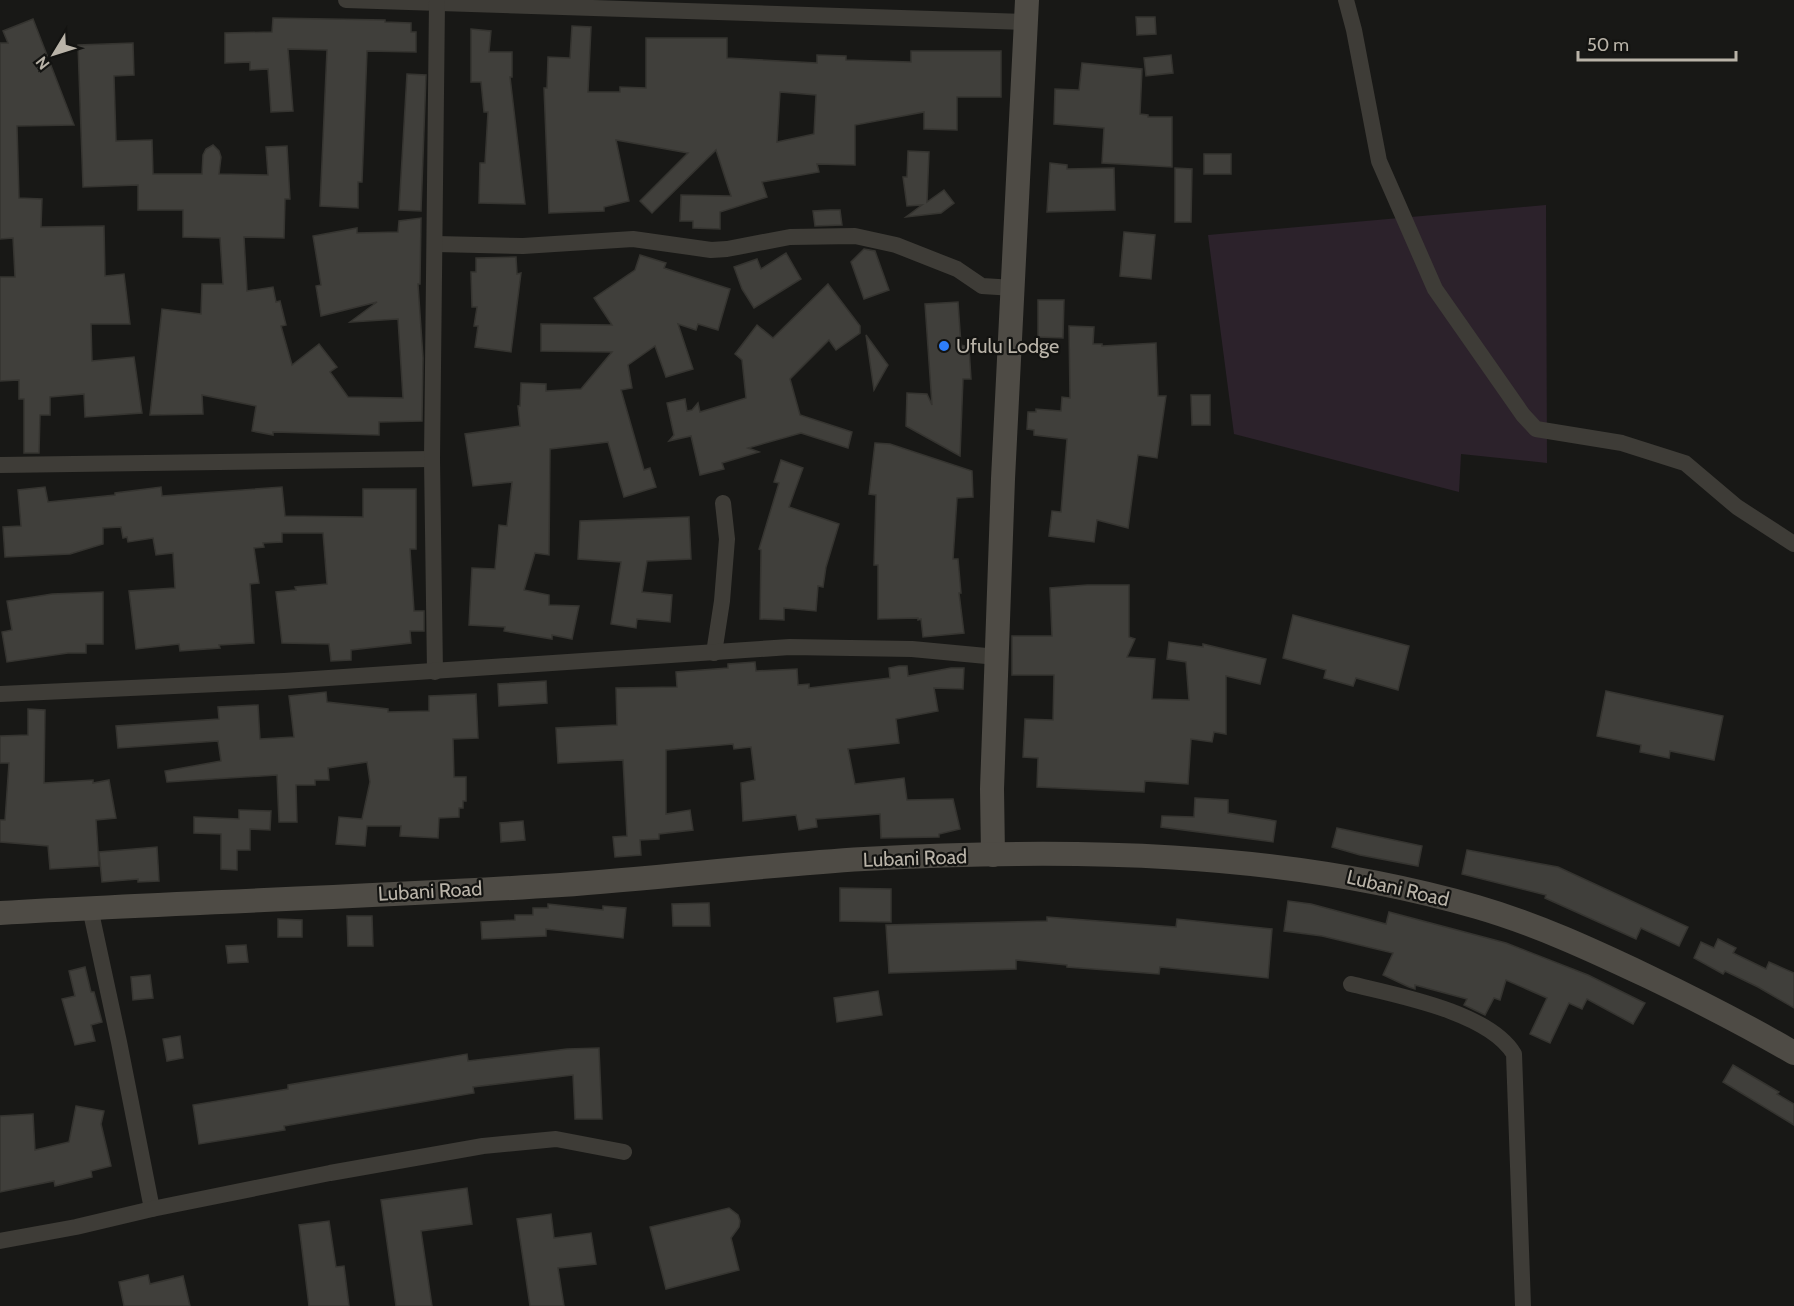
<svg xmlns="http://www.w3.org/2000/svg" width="1794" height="1306" font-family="Cabin,sans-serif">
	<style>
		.grass { fill: #2c222b }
		.building { fill: #403f3b; stroke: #353430; stroke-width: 1.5; fill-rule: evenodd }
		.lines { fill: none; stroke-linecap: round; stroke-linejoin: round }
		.street { stroke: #3e3c37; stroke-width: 16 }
		.secondary { stroke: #4e4b45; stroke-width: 24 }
		.poi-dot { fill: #2d7df9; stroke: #131311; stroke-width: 2 }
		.labels { text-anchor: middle; stroke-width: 4.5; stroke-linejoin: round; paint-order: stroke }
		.poi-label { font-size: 20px; fill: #b9b3a8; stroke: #131311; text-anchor: start }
		.street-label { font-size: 20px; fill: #b9b3a8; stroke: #131311 }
	</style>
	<rect width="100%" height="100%" fill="#181816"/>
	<path class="grass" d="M1546,205L1547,463L1461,454L1459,492L1234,434L1208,235Z"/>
	<g class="building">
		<path d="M1136,17H1155L1156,34L1137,35Z"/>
		<path d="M273,18L385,20V22L411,23V32H416V52L367,51L362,182H358V208L320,206L327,50L288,49L293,111L271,112L268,69L250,70V62L225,63V33L272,32Z"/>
		<path d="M33,19L74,125L17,126L19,198L42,199L41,227L104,226L105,276L124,274L130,324H91L92,361L134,357L142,413L85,417L84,394L50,397V415H40L39,453H24V399H19V380L0,381V277H15L13,238L0,239V43H8L3,31Z"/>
		<path d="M572,26L591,27L588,92H620V87L646,88V38H727V58L817,63V55L846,56V60L911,62V51H1001V97H957V130L924,129V112L855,125V165L817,164L819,172L762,182L767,197L720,212V229L693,228V221H680L681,195L731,196L716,150L652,213L640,201L688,153L616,140L629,201L604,207V211L549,213L544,88H547L548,57L570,58ZM780,92L816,95L814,134L777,142Z"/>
		<path d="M471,29L491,31L489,52H512V77H510L525,204L479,203L480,163H485L488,112H484L481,82H471Z"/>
		<path d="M133,43L134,75L114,76L116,141L152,140L153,174H202L203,155L206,149L213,145L219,151L221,157L219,174L268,175L266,147L287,146L290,199H285L284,238L244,237L247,291L273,287L276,302L280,301L286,325L281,326L292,365L319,344L337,367L330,372L348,397L403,398L398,319L350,322L377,302L321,316L316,286L321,285L313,236L357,228V233L398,232L399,221L421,218L420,284H418L423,358L422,421L379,422V435L273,432V435L252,431L256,406L202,395L203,414L150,415L162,309L201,314L202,284H223L220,238L183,237V210H138V185L83,187L78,45Z"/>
		<path d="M1171,55L1173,73L1146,76L1144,58Z"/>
		<path d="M1082,63L1142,69L1140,114L1148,115V117H1172V167L1102,163L1104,128L1054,124L1055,89L1079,90Z"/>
		<path d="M407,74L426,75L421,211L399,210Z"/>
		<path d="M908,151L929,152L927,202L944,190L954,203L941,213L906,217L922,205L907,206L903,177H907Z"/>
		<rect x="1204" y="154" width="27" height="20"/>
		<path d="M1050,163L1067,165V169L1114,168L1115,210L1047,212Z"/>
		<path d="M1175,168L1192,169L1191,222H1175Z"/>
		<path d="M830,210H840L842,225L815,226L813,211Z"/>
		<path d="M1124,232L1155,235L1151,279L1120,276Z"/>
		<path d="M864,249L875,251L889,290L864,299L851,262Z"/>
		<path d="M786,253L801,279L754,308L742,289L734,267L757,259L761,269Z"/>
		<path d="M640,255L666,263L664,268L730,289L718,330L698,324L696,330L678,324L693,369L666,377L655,346L628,365L632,388L621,390L644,470L650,468L656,487L624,497L608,442L550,449L549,555L535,553L524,590L549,595V605L579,606L572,639L552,635V639L504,631L505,627L469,625L472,568L495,569L499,525L507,526L512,482L473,486L465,434L520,426L518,406H520L521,383L546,384V391L581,389L612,352L541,351V324L612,325L594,298L635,270Z"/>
		<path d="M516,257L517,274L521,273L511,352L475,347L478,326H474L477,307H472L471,272H476V258Z"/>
		<path d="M828,284L860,326V333L836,350L829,340L790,379L800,415L852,432L848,448L801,433L748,448L759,452L722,463L724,469L700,475L691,436L669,441L674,435L667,403L685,399L687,411L692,410L698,403L700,412L746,398L742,360L735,354L757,325L773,338Z"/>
		<path d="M1038,300H1064L1063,338L1038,337Z"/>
		<path d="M958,302L961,345L969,347L971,379H963L960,456L906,426L907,393L927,394L932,405L925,304Z"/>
		<path d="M1069,326L1094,327L1093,344H1102V346L1156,343L1158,396H1166L1157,458L1138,455L1128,528L1097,520L1094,542L1049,536L1052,511L1061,512L1067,439L1034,435V430L1027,429L1028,412H1036V409L1061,411L1062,397L1070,398Z"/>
		<path d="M866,335L888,365L874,390Z"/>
		<path d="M1191,395H1210V425H1192Z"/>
		<path d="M875,443L890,444L972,471L973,497L957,498L953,559H958L961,593H959L964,633L923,637L921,619L918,620V618L878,619V565H874L876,495L869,494Z"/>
		<path d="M781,460L803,468L789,507L839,524L826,567L823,587L818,586L816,611L784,608V620L760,619L761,550L759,549L779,483L774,482Z"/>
		<path d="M45,487L48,502L115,495V493L161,487L162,496L282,487L285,516L363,517V489H416V549H410L414,611H424V631H410L411,643L351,650V660L331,661L329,644L282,643L276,592L296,590L295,587L327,584L323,533H282V542L263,543L264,547L254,548L259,583L250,584L254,643L219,645L220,648L180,651L179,644L136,649L129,591L175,588L173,553L156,555L153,538L128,542L127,537L123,538L121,527L103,528V544L70,554L5,557L3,527L21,526L18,490Z"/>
		<path d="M689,517L691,559L647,561L642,592L672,595L670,622L637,619L636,628L611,624L621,562L578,559L580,521Z"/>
		<path d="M1087,585H1129V637L1135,639L1127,657L1155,659L1152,699L1189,700L1186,662L1167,659L1169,642L1203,647V644L1266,659L1260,684L1226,676V734L1214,732L1212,742L1191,739L1188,784L1145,781L1144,792L1037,787L1038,758L1023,757L1025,719L1053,720L1054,675H1012V636H1052L1050,588Z"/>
		<path d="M103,592V644H86V653H68L7,662L2,632L12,630L7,601L52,594Z"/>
		<path d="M1293,615L1409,646L1398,690L1356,678L1353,686L1324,678L1326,670L1283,658Z"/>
		<path d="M755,662L756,671L797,669L798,685L809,684V688L890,678L889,668L899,666H907L908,676L951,668H964L963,689L934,688L938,711L896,719L899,743L848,749L855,784L904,778L907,800L953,799L960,829L939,834V837L881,838L880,814L816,819L817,827L799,830L796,815L743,821L741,783L755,780L751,747L734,749L733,744L666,750V814L690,810L693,830L659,834V839L640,840L641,855L615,857L613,837L627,836L623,760L558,763L556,728L617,725L616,688L677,687L676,672L728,668V664Z"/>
		<path d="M546,681L547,703L499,706L498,684Z"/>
		<path d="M1606,691L1723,716L1714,760L1670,751L1669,758L1640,752L1641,745L1597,736Z"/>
		<path d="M326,692L327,702L388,709V712L429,711V696L476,694L478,738L453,739L454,777H466V801H463V808H459V817L439,818L438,838L400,836L401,826H367L365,846L336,844L339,817L362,819L370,782L367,762L328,768L329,780H315V785H296L297,822H279L277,775L167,782L165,771L221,761L218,741L118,748L116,726L219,719L218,707L258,705L260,739L294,737L289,696Z"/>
		<path d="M28,709L45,710L44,783L93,780V783L109,780L116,818L96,820L99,866L50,869L48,846L0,842V820H5L9,763H0V736L28,735Z"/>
		<path d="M1195,798L1228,800V813L1276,821L1273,842L1161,827L1162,816L1194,817Z"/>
		<path d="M239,810L271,811L270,830L250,829V850H237V870L221,869V834L194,833V817L239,819Z"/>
		<path d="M523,821L525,840L501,842L500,823Z"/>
		<path d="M1337,828L1422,846L1418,866L1360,855L1332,847Z"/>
		<path d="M157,847L159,881L138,882V879L102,882L99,852Z"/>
		<path d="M1467,850L1558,867L1688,927L1679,946L1641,928L1636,939L1545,898L1546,895L1462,874Z"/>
		<path d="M840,888L891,889V922L840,921Z"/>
		<path d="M1288,901L1311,904L1386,924L1389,912L1506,943L1588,975L1645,1003L1633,1024L1587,999L1582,1009L1569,1003L1550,1043L1530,1034L1547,998L1506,980L1500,1000L1494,998L1485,1015L1464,1005L1467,999L1415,985V989L1409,987L1383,975L1393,953L1322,936L1284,931Z"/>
		<path d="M709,903L710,926H673L672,904Z"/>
		<path d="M548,904L603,910V906L626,908L623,938L546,929V936L482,939L481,922L515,920V915H533V908H548Z"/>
		<path d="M347,916H372L373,946H348Z"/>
		<path d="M1047,917L1176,927L1177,919L1272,929L1268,978L1160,967L1159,974L1067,967V965L1016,960V969L889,973L886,925L1047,921Z"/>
		<path d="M278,919L302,920V937H278Z"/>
		<path d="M1718,939L1736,948L1733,953L1766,969L1769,962L1794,973V1008L1758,987L1725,971L1723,974L1694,958L1701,942L1714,948Z"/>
		<path d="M246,945L248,962L228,963L226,946Z"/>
		<path d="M85,967L91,992H94L102,1022L91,1025L95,1041L75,1045L62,999L75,996L69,971Z"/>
		<path d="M150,975L153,998L133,1000L131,977Z"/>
		<path d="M878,991L882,1015L837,1022L834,998Z"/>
		<path d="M180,1036L183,1058L167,1061L163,1039Z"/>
		<path d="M599,1048L602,1119H575L573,1075L473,1087L474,1093L284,1126L285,1130L199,1144L193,1105L288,1089V1085L467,1054L468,1061L567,1049Z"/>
		<path d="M1733,1065L1779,1092L1777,1094L1794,1104V1125L1723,1082Z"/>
		<path d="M76,1106L104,1111L101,1124L111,1166L91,1171L92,1177L55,1186L54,1181L0,1192V1116L33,1114L35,1150L69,1142Z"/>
		<path d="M467,1188L472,1224L421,1231L432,1306H396L381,1200Z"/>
		<path d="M729,1208L738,1215L740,1221L739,1227L731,1238L739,1270L666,1289L650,1227Z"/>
		<path d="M551,1214L554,1238L591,1233L596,1264L558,1268L564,1306H530L517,1219Z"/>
		<path d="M329,1221L336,1267L344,1266L349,1306H309L299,1225Z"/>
		<path d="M148,1275L150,1284L183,1276L190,1306H124L119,1282Z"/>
	</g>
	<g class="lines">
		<g class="street">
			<path d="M346,0L1026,22"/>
			<path d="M1346,0L1354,30L1379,161L1435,289L1523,415L1536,429L1622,443L1685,463L1737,507L1794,544"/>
			<path d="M436,244L523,246L633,239L711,250L727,249L790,237L855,236L896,245L957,269L982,286L1014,288"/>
			<path d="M0,465L432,459"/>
			<path d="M714,653L722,601L727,539L723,503"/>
			<path d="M435,672L432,459L437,2"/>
			<path d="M0,694L284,681L790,647L912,649L997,657"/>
			<path d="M90,908L119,1042L152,1209"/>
			<path d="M1351,984C1396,995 1489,1012 1514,1054L1523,1306"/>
			<path d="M0,1241L76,1227L152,1209L330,1173L483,1146L556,1139L624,1152"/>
		</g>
		<g class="secondary">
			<path d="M993,855L992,789L1003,479L1027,0"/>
			<path d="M0,913C187,902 374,897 561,885C662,878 763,865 864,859C1068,848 1279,850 1477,907C1536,924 1592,950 1647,976C1697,1000 1746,1025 1794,1053"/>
		</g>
	</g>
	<circle class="poi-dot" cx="944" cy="346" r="6"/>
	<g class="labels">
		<g class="poi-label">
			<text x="956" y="353">Ufulu Lodge</text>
		</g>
		<g class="street-label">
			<text transform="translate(915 858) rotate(-2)" y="7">Lubani Road</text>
			<text transform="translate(1398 888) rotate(13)" y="7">Lubani Road</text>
			<text transform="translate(430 891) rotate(-3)" y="7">Lubani Road</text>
		</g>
	</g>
	<g transform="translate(54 54) rotate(232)" stroke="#131311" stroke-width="4.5" paint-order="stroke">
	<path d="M0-4.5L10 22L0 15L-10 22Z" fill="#b9b3a8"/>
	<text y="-9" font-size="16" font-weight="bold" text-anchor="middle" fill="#b9b3a8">N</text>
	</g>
	<path d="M1578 51v9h158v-9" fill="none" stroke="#b9b3a8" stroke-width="3"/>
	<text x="1587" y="51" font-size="18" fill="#b9b3a8" stroke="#131311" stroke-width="4.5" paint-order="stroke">50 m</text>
</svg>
